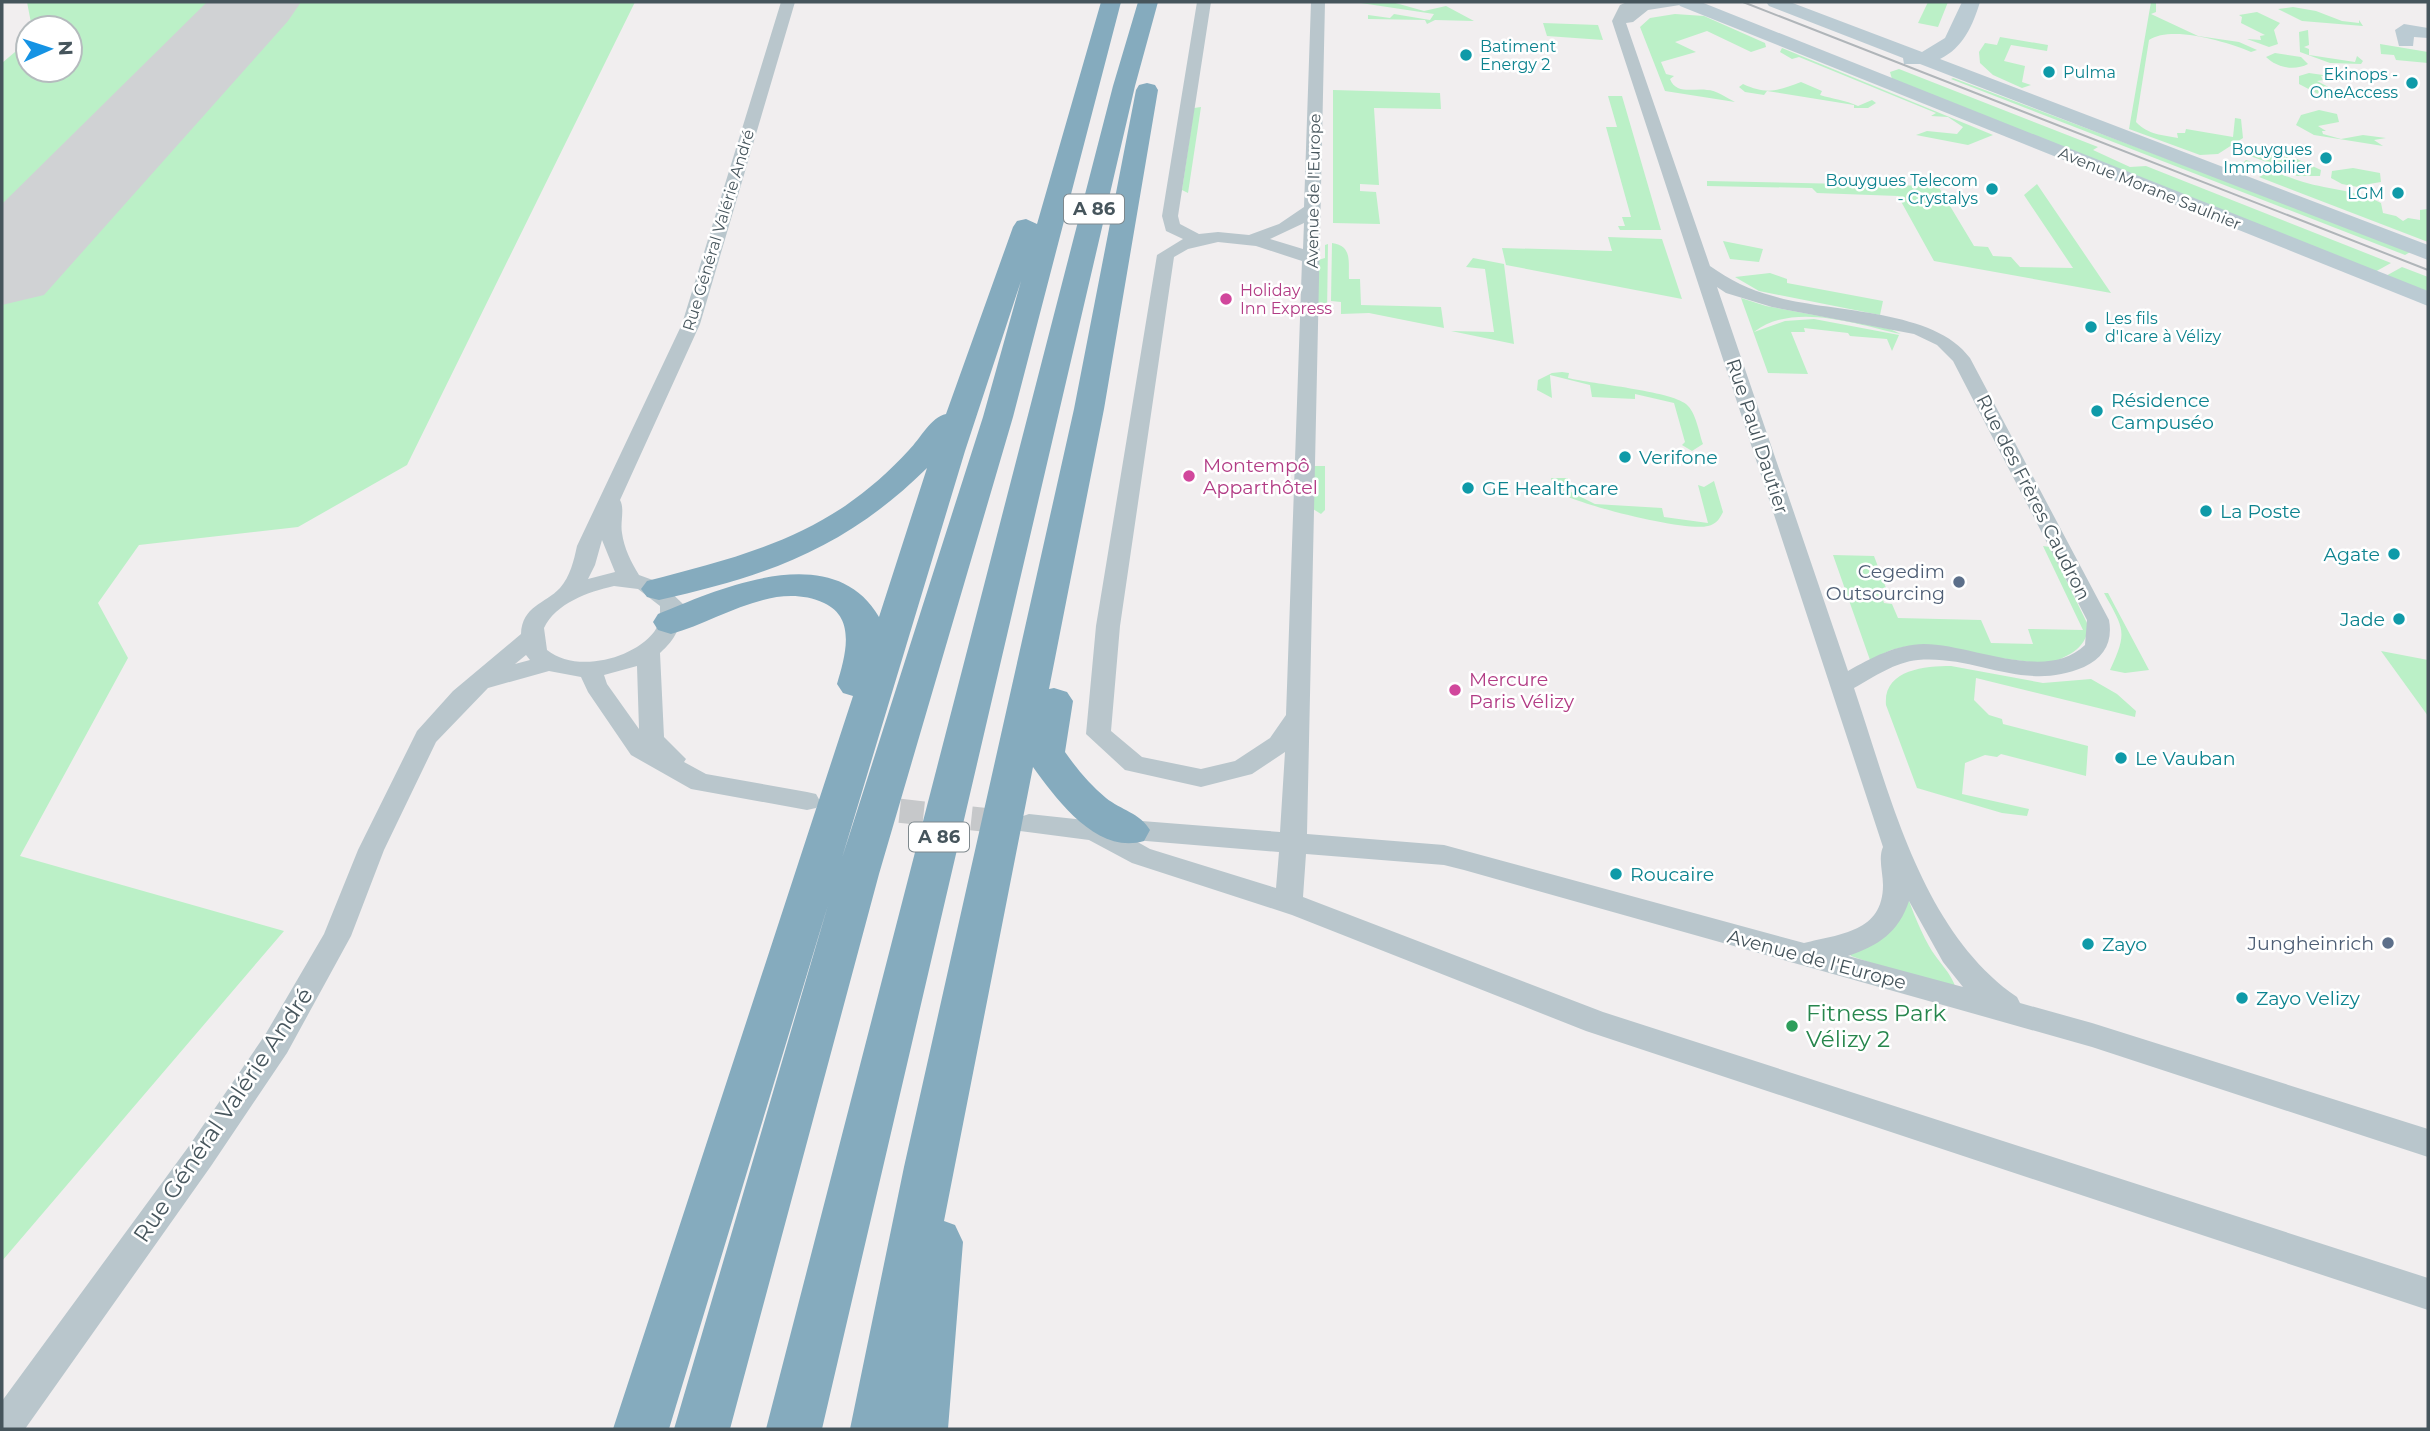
<svg xmlns="http://www.w3.org/2000/svg" width="2430" height="1431" font-family="Montserrat,sans-serif">
	<style>
		.green { fill: #bbf0c7 }
		.lines { fill: none; stroke-linecap: round; stroke-linejoin: round }
		.runway { fill: #d0d2d4; fill-rule: evenodd }
		.street-tunnel { stroke: #c6c8ca; stroke-width: 24; stroke-dasharray: 24 12; stroke-linecap: butt }
		.street { fill: #b9c6cc; fill-rule: evenodd }
		.secondary { fill: #bbcbd3; fill-rule: evenodd }
		.highway { fill: #85abbe; fill-rule: evenodd }
		.tram { stroke: #b0b5b9; stroke-width: 2 }
		.culture-dot { fill: #0f9aa8; stroke: #fff; stroke-width: 2.5 }
		.hotel-dot { fill: #d1479c; stroke: #fff; stroke-width: 2.5 }
		.service-dot { fill: #5c6f8a; stroke: #fff; stroke-width: 2.5 }
		.leisure-dot { fill: #2e9e5b; stroke: #fff; stroke-width: 2.5 }
		.labels { text-anchor: middle; stroke-width: 5; stroke-linejoin: round; paint-order: stroke }
		.far-culture-label { font-size: 16px; fill: #0d838f; stroke: #fff; text-anchor: end }
		.far-street-label { font-size: 16px; fill: #46555c; stroke: #fff }
		.far-hotel-label { font-size: 16px; fill: #b23c85; stroke: #fff; text-anchor: start }
		.shield { fill: #fff; stroke: #7e888d; stroke-width: 2 }
		.shield-label { font-size: 18px; font-weight: bold; fill: #46555c }
		.culture-label { font-size: 19px; fill: #0d838f; stroke: #fff; text-anchor: start }
		.street-label { font-size: 19px; fill: #46555c; stroke: #fff }
		.hotel-label { font-size: 19px; fill: #b23c85; stroke: #fff; text-anchor: start }
		.service-label { font-size: 19px; fill: #4e5e75; stroke: #fff; text-anchor: end }
		.near-leisure-label { font-size: 23px; fill: #27864d; stroke: #fff; text-anchor: start }
		.near-street-label { font-size: 23px; fill: #46555c; stroke: #fff }
	</style>
	<rect width="100%" height="100%" fill="#f1eeef"/>
	<g class="green">
		<path d="M27,2H635L407,465L298,527L139,545L98,603L128,658L20,856L284,931L2,1261V63L28,41V70H70V28H32Z"/>
		<path d="M1354,2H1392L1424,11L1446,6L1474,21L1435,20L1427,24L1425,20L1368,19V15L1390,18L1394,14L1430,20L1434,14Z"/>
		<path d="M1928,2H1948L1938,27L1918,23Z"/>
		<path d="M2151,2H2156V12L2151,14L2198,36L2239,42L2257,50L2251,52C2227,42 2172,25 2149,40L2136,122C2148,135 2163,135 2178,138L2177,133H2185L2186,129L2233,137L2235,118L2241,119L2243,138L2218,154L2200,155L2129,129Z"/>
		<path d="M2293,7L2316,11L2342,21L2359,23V20L2363,26L2302,21L2278,9Z"/>
		<path d="M2257,12L2280,23L2274,30L2278,44L2269,47L2247,39L2261,40L2260,36L2265,35L2241,23L2242,17L2239,15Z"/>
		<path d="M1675,14L1704,16L1765,43L1766,47L1751,52L1707,31L1675,42L1696,52L1661,62L1666,74L1674,76L1670,79C1676,95 1694,88 1707,90C1716,90 1727,98 1735,102L1665,91L1640,27L1650,18Z"/>
		<path d="M1543,23L1598,25L1603,40L1547,36Z"/>
		<path d="M2308,30L2309,45L2304,47L2309,49V55L2355,62L2357,56L2363,61L2361,64L2330,63L2300,52L2299,32Z"/>
		<path d="M2000,37L2048,45L2047,51L2011,45L2004,61L2025,66L2022,82L2031,85L2022,88L1993,75L1980,63L1979,52L1985,43L1997,45Z"/>
		<path d="M2380,44L2428,52V63L2396,60L2394,55L2381,54Z"/>
		<path d="M1782,48L1993,135L1968,145L1916,135L1927,131L1957,134L1963,127L1948,117L1931,116L1936,113L1799,57L1792,59L1780,52Z"/>
		<path d="M2275,53L2301,57L2308,64C2295,71 2277,68 2266,57Z"/>
		<path d="M1899,69L2098,147L2093,150L2130,167L2146,166L2391,263L2373,273L1892,79L1890,72Z"/>
		<path d="M2309,73L2337,77L2321,76L2323,80L2317,81L2338,92L2337,99L2324,97L2299,84V76Z"/>
		<path d="M1953,78L2412,251L2405,255L1951,79Z"/>
		<path d="M1801,82L1822,91L1820,95C1833,99 1845,100 1858,106L1872,100L1876,103L1868,108H1854V105L1767,91L1764,95L1745,92L1739,87L1743,84C1767,95 1777,91 1801,82Z"/>
		<path d="M1333,90L1440,93L1441,109L1374,108L1379,185L1360,184V191L1376,192L1380,224L1333,223Z"/>
		<path d="M1608,96H1622L1661,230H1620L1618,226H1625L1622,217H1631L1606,127H1617Z"/>
		<path d="M1201,107L1188,193L1182,190L1194,108Z"/>
		<path d="M2319,110L2337,114L2339,122L2318,126L2326,131H2322L2323,134L2341,139L2363,135L2386,138L2374,140L2383,146L2314,135L2296,125L2301,115Z"/>
		<path d="M2264,147L2274,151L2275,155L2297,159L2321,170L2320,176H2297L2278,166L2250,156Z"/>
		<path d="M2246,160C2264,165 2280,175 2297,180C2326,190 2354,189 2381,203L2383,213L2396,216L2403,221L2408,218L2420,220V210L2428,209V242L2259,177L2268,172L2243,163Z"/>
		<path d="M2353,168L2380,173L2381,182L2363,185V188L2342,184L2331,178L2332,171Z"/>
		<path d="M1707,181L1938,186L1974,246L1988,247L1993,256L2011,257L2020,267L2073,268L2024,195L2037,184L2111,293L1934,261L1898,196L1817,193L1812,188L1707,186Z"/>
		<path d="M1608,237L1662,239L1682,299L1506,265L1502,248L1612,251Z"/>
		<path d="M1723,241L1763,249L1759,262L1730,259Z"/>
		<path d="M1332,243C1353,246 1348,262 1349,279H1360L1361,305L1441,307L1444,328L1369,313L1341,314V302L1331,301Z"/>
		<path d="M1328,244L1327,314L1317,312L1318,260L1325,258V245Z"/>
		<path d="M1473,258L1504,264L1514,344L1451,331L1494,332L1485,269L1466,267Z"/>
		<path d="M2402,267L2428,277V295L2384,277Z"/>
		<path d="M1770,273L1787,279V283L1883,301L1880,315L1759,291L1735,277Z"/>
		<path d="M1741,298L1766,306L1890,329L1901,334C1858,325 1794,301 1754,332L1785,321L1814,319L1899,335L1892,351L1887,339L1850,336L1848,333L1804,328L1805,332H1791L1808,374L1768,373Z"/>
		<path d="M1562,372L1569,373L1568,378C1593,384 1670,391 1686,404C1696,412 1699,433 1703,444L1692,451L1682,445L1685,442L1674,403L1635,394V399L1592,397L1590,385L1550,375L1552,398L1537,390L1538,380L1552,373Z"/>
		<path d="M1313,466H1325V510L1321,514L1313,509Z"/>
		<path d="M1551,478H1568L1571,492L1595,504L1662,508L1664,517L1708,523L1698,485L1704,487L1714,481L1723,512C1719,520 1716,524 1708,526C1685,532 1574,504 1554,490Z"/>
		<path d="M2043,546L2050,547L2087,623C2091,647 2066,658 2046,664L1908,646L1891,650L1870,660L1833,555L1874,556L1886,588H1879L1884,603L1892,604L1898,618L1981,620L1991,643L2033,644L2028,629L2083,630Z"/>
		<path d="M2104,593H2108L2149,670L2125,673L2110,670C2128,632 2124,629 2104,593Z"/>
		<path d="M2381,651L2428,660V716Z"/>
		<path d="M1951,666L2043,683L2091,679L2117,694L2136,711L2135,717L1976,678L1974,700L1989,715L2002,719L2003,724L2088,746L2086,776L2001,754L1997,757L1985,755L1965,763L1962,794L2029,809L2027,816L2002,813L1917,788L1886,705C1883,670 1924,666 1951,666Z"/>
		<path d="M1903,883C1910,905 1918,926 1929,946C1937,961 1952,973 1956,989L1944,988L1851,956L1849,951Z"/>
	</g>
	<g class="lines">
		<path class="runway" d="M207,2H301L288,21L44,295L2,305V204Z"/>
		<path class="street-tunnel" d="M864,807L1015,823"/>
		<g class="street">
			<path d="M781,2H795L700,324L620,500C625,509 620,522 622,533C624,548 631,562 639,575L661,583L683,604C682,625 676,639 660,653L664,737L686,759L684,762L706,774L807,792L816,794L820,801L816,808L807,810L691,789L631,755L588,692L581,677L549,671L488,688L436,742L384,850L351,936L287,1053L211,1166L25,1429H2V1401L189,1146L265,1035L324,934L358,850L417,731L453,691L521,634C522,606 545,604 560,588C570,577 574,560 577,546L682,324ZM602,540L615,572L588,579L595,565ZM614,586L638,589L660,606C660,615 660,624 654,632C632,660 575,673 547,650L544,628C556,603 588,592 614,586ZM526,655L530,660L515,664ZM637,666L639,729L607,684L604,675Z"/>
			<path d="M1197,2H1211L1178,216L1180,224L1199,234L1218,232L1249,235L1279,224L1304,207L1311,2H1325L1307,834L1444,845L1804,943C1840,934 1883,932 1883,885C1883,873 1878,858 1883,847L1612,21L1620,5L1627,2H1681L1680,5L1648,10L1633,22L1626,23L1710,266C1730,280 1749,290 1773,296C1830,313 1934,308 1970,358L2109,620C2113,642 2104,658 2084,667C2024,693 1977,655 1918,660C1895,662 1874,677 1854,688C1890,794 1921,931 2017,997L2020,1003L2092,1023L2428,1129V1157L2092,1047L1464,870L1444,865L1306,854L1303,897L1603,1012L2428,1278V1310L1586,1031L1292,915L1132,863L1089,840L1020,831L1016,824L1020,817L1029,814L1094,821L1129,820L1280,832L1285,752L1252,774L1201,787L1125,770L1086,734L1096,626L1157,255L1183,239L1166,231L1162,216ZM1304,223L1303,249L1270,239ZM1218,242L1256,246L1302,261L1286,715L1270,738L1235,761L1201,769L1142,757L1111,731L1120,626L1174,257L1188,249ZM1717,287L1726,293L1772,307L1914,334L1937,345L1953,361L2087,620L2085,645C2046,683 1971,644 1924,644C1897,644 1871,658 1848,671ZM1134,840L1279,852L1276,888L1150,849ZM1909,901L1943,962L1963,987L1848,956C1878,946 1899,932 1909,901Z"/>
		</g>
		<g class="secondary">
			<path d="M1677,2H1701L2428,291V306L1680,6Z"/>
			<path d="M1766,2H1790L1922,52L1945,38L1962,2H1980C1973,25 1963,48 1940,59L2428,245V260L1920,64H1904L1903,58L1769,6Z"/>
			<path d="M2404,24L2428,28V38L2414,37L2413,46H2399L2395,30Z"/>
		</g>
		<g class="highway">
			<path d="M1101,2H1121L1013,417L879,874L730,1429H674L828,905L669,1429H613L853,696L843,693L837,684C845,657 857,618 824,603C773,580 719,621 671,634L658,630L653,622L658,614C721,588 833,538 879,617L927,468C846,548 768,576 659,600L647,597L641,589L647,581C716,563 784,547 845,506C868,490 890,471 909,450C920,439 931,417 946,414L1013,227L1017,221L1026,219L1037,224ZM1021,281L983,417L842,858L965,451Z"/>
			<path d="M1138,2H1158L1135,86L822,1429H766L1113,86Z"/>
			<path d="M1147,83L1155,85L1158,90L1104,409L1049,689L1054,688L1067,692L1073,701L1065,752C1077,769 1090,785 1106,798C1121,810 1140,813 1150,830L1144,841C1097,855 1057,800 1033,767L944,1221L955,1225L963,1242L948,1429H850L904,1167L1074,409L1136,90L1139,85Z"/>
		</g>
		<path class="tram" d="M1743,2L2428,270"/>
	</g>
	<g class="culture-dot">
		<circle cx="1466" cy="55" r="7"/>
		<circle cx="2049" cy="72" r="7"/>
		<circle cx="2412" cy="83" r="7"/>
		<circle cx="2326" cy="158" r="7"/>
		<circle cx="1992" cy="189" r="7"/>
		<circle cx="2398" cy="193" r="7"/>
		<circle cx="2091" cy="327" r="7"/>
		<circle cx="2097" cy="411" r="7"/>
		<circle cx="1625" cy="457" r="7"/>
		<circle cx="1468" cy="488" r="7"/>
		<circle cx="2206" cy="511" r="7"/>
		<circle cx="2394" cy="554" r="7"/>
		<circle cx="2399" cy="619" r="7"/>
		<circle cx="2121" cy="758" r="7"/>
		<circle cx="1616" cy="874" r="7"/>
		<circle cx="2088" cy="944" r="7"/>
		<circle cx="2242" cy="998" r="7"/>
	</g>
	<g class="hotel-dot">
		<circle cx="1226" cy="299" r="7"/>
		<circle cx="1189" cy="476" r="7"/>
		<circle cx="1455" cy="690" r="7"/>
	</g>
	<g class="service-dot">
		<circle cx="1959" cy="582" r="7"/>
		<circle cx="2388" cy="943" r="7"/>
	</g>
	<circle class="leisure-dot" cx="1792" cy="1026" r="7"/>
	<g class="labels">
		<g class="far-culture-label">
			<text x="1480" y="52" text-anchor="start">Batiment<tspan x="1480" dy="18">Energy 2</tspan></text>
			<text x="2063" y="78" text-anchor="start">Pulma</text>
			<text x="2398" y="80">Ekinops -<tspan x="2398" dy="18">OneAccess</tspan></text>
			<text x="2312" y="155">Bouygues<tspan x="2312" dy="18">Immobilier</tspan></text>
			<text x="1978" y="186">Bouygues Telecom<tspan x="1978" dy="18">- Crystalys</tspan></text>
			<text x="2384" y="199">LGM</text>
			<text x="2105" y="324" text-anchor="start">Les fils<tspan x="2105" dy="18">d'Icare à Vélizy</tspan></text>
		</g>
		<g class="far-street-label">
			<text transform="translate(2150 188) rotate(22)" y="6">Avenue Morane Saulnier</text>
			<text transform="translate(1313 191) rotate(-89)" y="6">Avenue de l'Europe</text>
			<text transform="translate(718 230) rotate(-73)" y="6">Rue Général Valérie André</text>
		</g>
		<g class="far-hotel-label">
			<text x="1240" y="296">Holiday<tspan x="1240" dy="18">Inn Express</tspan></text>
		</g>
		<g class="shield">
			<rect x="1064" y="194.5" width="60" height="29" rx="5"/>
			<rect x="909" y="822.5" width="60" height="29" rx="5"/>
		</g>
		<g class="shield-label">
			<text x="1094" y="215">A 86</text>
			<text x="939" y="843">A 86</text>
		</g>
		<g class="culture-label">
			<text x="2111" y="407">Résidence<tspan x="2111" dy="22">Campuséo</tspan></text>
			<text x="1639" y="464">Verifone</text>
			<text x="1482" y="495">GE Healthcare</text>
			<text x="2220" y="518">La Poste</text>
			<text x="2380" y="561" text-anchor="end">Agate</text>
			<text x="2385" y="626" text-anchor="end">Jade</text>
			<text x="2135" y="765">Le Vauban</text>
			<text x="1630" y="881">Roucaire</text>
			<text x="2102" y="951">Zayo</text>
			<text x="2256" y="1005">Zayo Velizy</text>
		</g>
		<g class="street-label">
			<text transform="translate(1758 436) rotate(72)" y="7">Rue Paul Dautier</text>
			<text transform="translate(2034 497) rotate(63)" y="7">Rue des Frères Caudron</text>
			<text transform="translate(1817 959) rotate(15)" y="7">Avenue de l'Europe</text>
		</g>
		<g class="hotel-label">
			<text x="1203" y="472">Montempô<tspan x="1203" dy="22">Apparthôtel</tspan></text>
			<text x="1469" y="686">Mercure<tspan x="1469" dy="22">Paris Vélizy</tspan></text>
		</g>
		<g class="service-label">
			<text x="1945" y="578">Cegedim<tspan x="1945" dy="22">Outsourcing</tspan></text>
			<text x="2374" y="950">Jungheinrich</text>
		</g>
		<g class="near-leisure-label">
			<text x="1806" y="1021">Fitness Park<tspan x="1806" dy="26">Vélizy 2</tspan></text>
		</g>
		<g class="near-street-label">
			<text transform="translate(223 1115) rotate(-56)" y="8">Rue Général Valérie André</text>
		</g>
	</g>
	<rect width="2430" height="1431" fill="none" stroke="#46555c" stroke-width="7"/>
	<g transform="translate(49 49) rotate(87)"><circle r="33" fill="#ffffff" stroke="#b5bbbe" stroke-width="2"/>
	<path d="M0-5L12 26L0 18L-12 26Z" fill="#1593e4"/>
	<text y="-10" font-size="19" font-weight="bold" text-anchor="middle" fill="#46555c">N</text>
	</g>
</svg>
